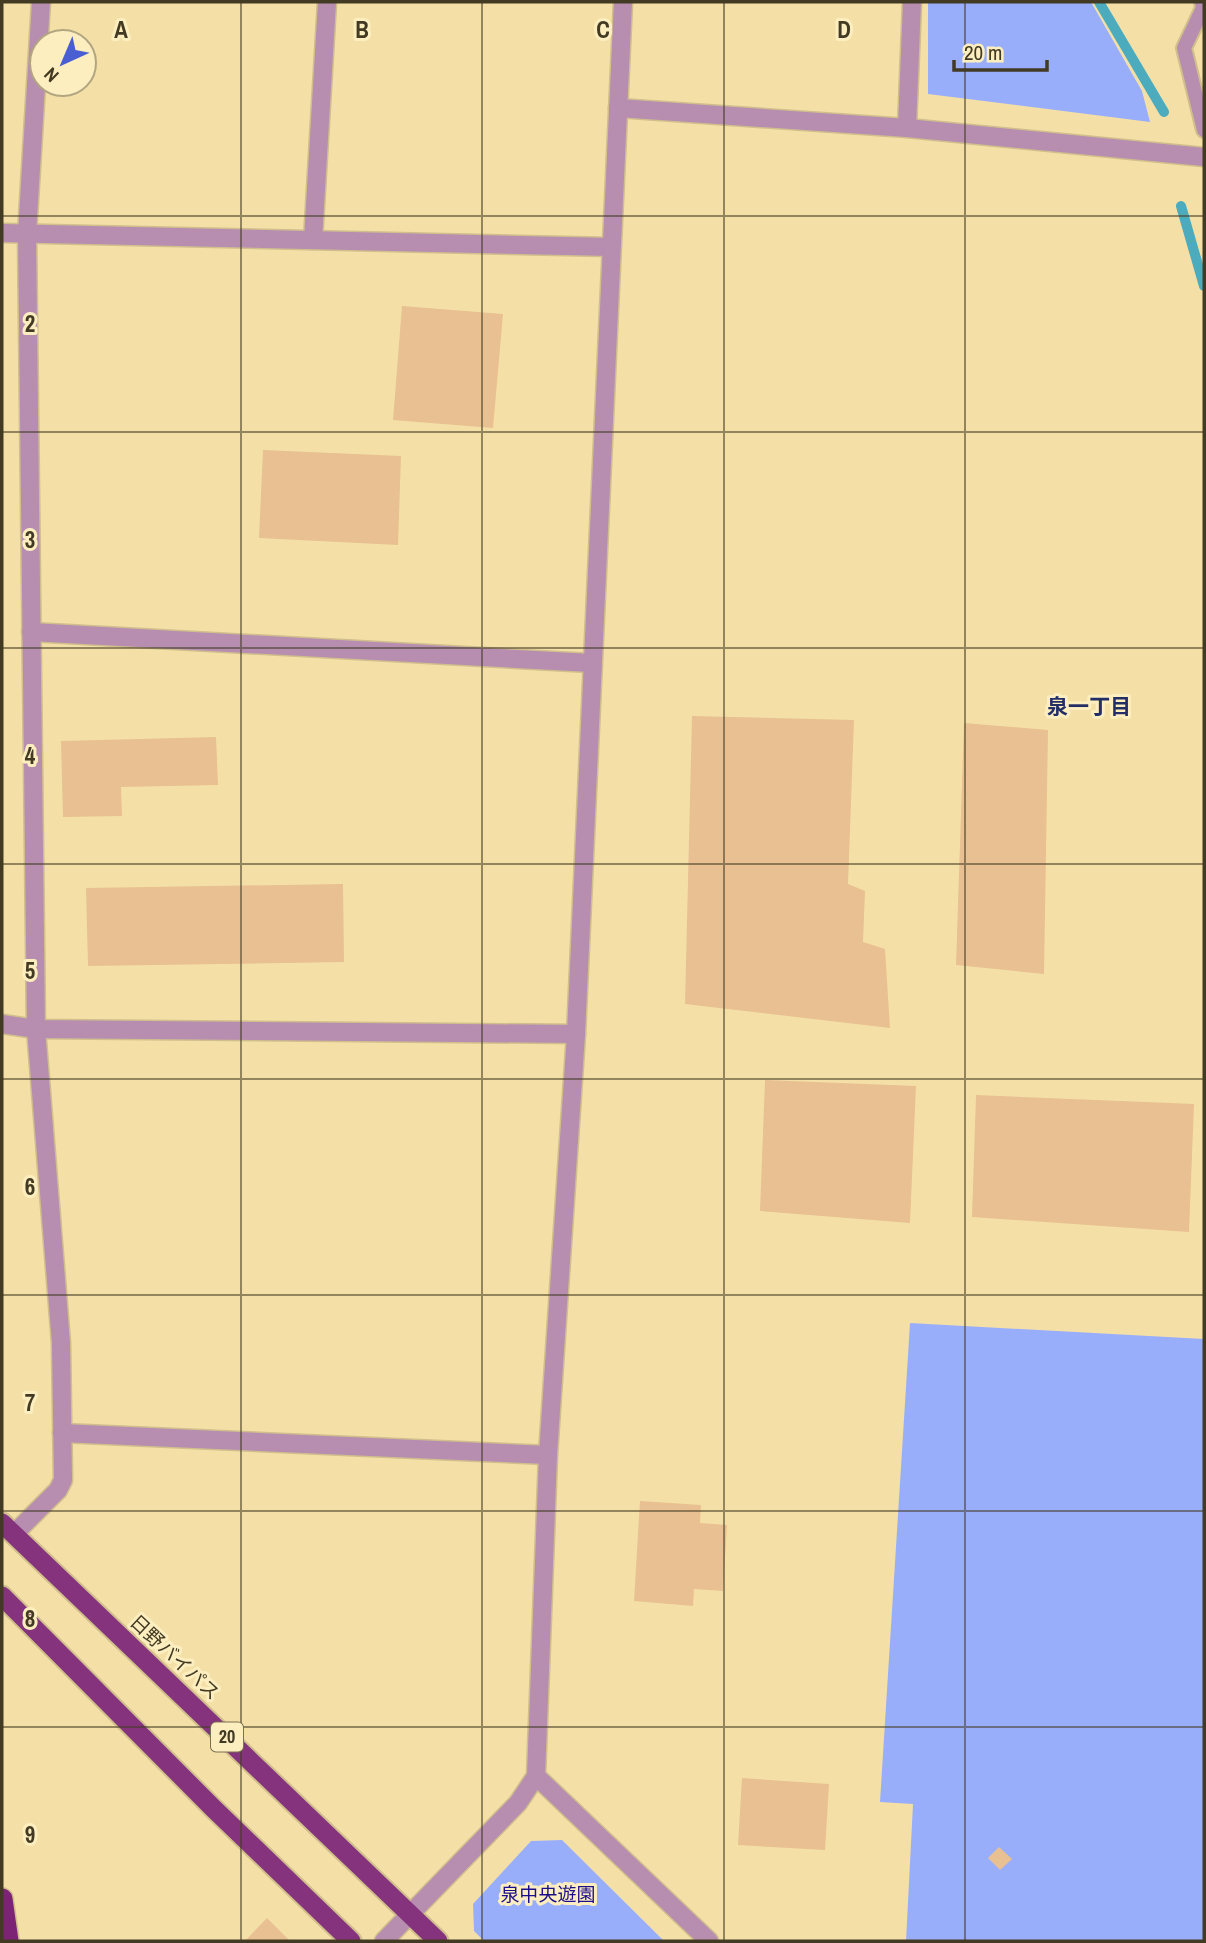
<svg xmlns="http://www.w3.org/2000/svg" width="1206" height="1943" font-family="'Archivo Narrow','Noto Sans JP',sans-serif">
	<style>
		.green { fill: #99aefb }
		.lines { fill: none; stroke-linecap: round; stroke-linejoin: round }
		.stream { stroke: #4cacbe; stroke-width: 10 }
		.building { fill: #e8c091 }
		.service-casing { stroke: #d0bf8d; stroke-width: 18 }
		.minor-casing { stroke: #d0bf8d; stroke-width: 21 }
		.tertiary-casing { stroke: #d0bf8d; stroke-width: 21 }
		.trunk-casing { stroke: #d0bf8d; stroke-width: 23 }
		.motorway-casing { stroke: #d0bf8d; stroke-width: 24 }
		.service { stroke: #b78db0; stroke-width: 14 }
		.minor { stroke: #b78db0; stroke-width: 18 }
		.tertiary { stroke: #b78db0; stroke-width: 18 }
		.trunk { stroke: #85337d; stroke-width: 19 }
		.motorway { stroke: #7d2375; stroke-width: 21 }
		.grid { fill: none; stroke: #423a23; stroke-width: 2; stroke-opacity: 0.55 }
		.labels { text-anchor: middle; stroke-width: 6; stroke-linejoin: round; paint-order: stroke }
		.shield { fill: #fdeec0; stroke: #7a7052; stroke-width: 2 }
		.shield-label { font-size: 18px; font-weight: bold; fill: #423a23 }
		.street-label { font-size: 19px; fill: #423a23; stroke: #fdeec0 }
		.park-label { font-size: 19px; fill: #1b0f8c; stroke: #fdeec0 }
		.neighbourhood-label { font-size: 21px; font-weight: bold; fill: #232e67; stroke: #fdeec0 }
		.grid-label { font-size: 23px; text-anchor: middle; font-weight: bold; fill: #423a23; stroke: #fdeec0; stroke-width: 6; stroke-linejoin: round; paint-order: stroke }
	</style>
	<rect width="100%" height="100%" fill="#f4e0a7"/>
	<g class="green">
		<path d="M928,2H1091L1142,91L1150,122L928,94Z"/>
		<path d="M910,1323L1204,1339V1941H906L913,1804L880,1802Z"/>
		<path d="M562,1840L664,1941H484L474,1931L473,1904L531,1841Z"/>
	</g>
	<g class="lines">
		<g class="stream">
			<path d="M1099,2L1164,112"/>
			<path d="M1181,206L1204,286"/>
		</g>
	</g>
	<g class="building">
		<path d="M402,306L503,314L493,428L393,420Z"/>
		<path d="M263,450L401,456L398,545L259,538Z"/>
		<path d="M692,716L854,720L848,884L865,891L863,942L885,949L890,1028L685,1004Z"/>
		<path d="M964,723L1048,730L1044,974L956,965Z"/>
		<path d="M216,737L218,785L121,787L122,816L63,817L61,741Z"/>
		<path d="M343,884L344,962L88,966L86,888Z"/>
		<path d="M765,1080L916,1086L910,1223L760,1211Z"/>
		<path d="M976,1095L1194,1104L1189,1232L972,1217Z"/>
		<path d="M640,1501L701,1505L700,1523L727,1525L723,1591L694,1589L693,1606L634,1601Z"/>
		<path d="M742,1778L829,1784L825,1850L738,1845Z"/>
		<path d="M999,1847L1012,1859L1000,1870L988,1858Z"/>
		<path d="M267,1918L290,1941H245Z"/>
	</g>
	<g class="lines">
		<g class="service-casing">
			<path id="service" d="M1202,2L1203,8L1184,48L1204,130"/>
		</g>
		<g class="minor-casing">
			<g id="minor">
				<path d="M618,108L907,128L1204,157"/>
				<path d="M907,128L912,2"/>
				<path d="M313,240L327,2"/>
				<path d="M31,632L591,663"/>
				<path d="M62,1433L548,1455"/>
			</g>
		</g>
		<g class="tertiary-casing">
			<g id="tertiary">
				<path d="M2,233L611,247"/>
				<path d="M2,1024L36,1029L576,1034"/>
				<path d="M14,1534L58,1490L63,1480L61,1343L36,1029L27,234L41,2"/>
				<path d="M536,1776L709,1941"/>
				<path d="M384,1941L518,1803L536,1776L548,1455L576,1034L623,2"/>
			</g>
		</g>
		<g class="trunk-casing">
			<g id="trunk">
				<path d="M2,1523L438,1941"/>
				<path d="M2,1596L213,1808L351,1941"/>
			</g>
		</g>
		<g class="motorway-casing">
			<path id="motorway" d="M2,1899L8,1941"/>
		</g>
		<use href="#service" class="service"/>
		<use href="#minor" class="minor"/>
		<use href="#tertiary" class="tertiary"/>
		<use href="#trunk" class="trunk"/>
		<use href="#motorway" class="motorway"/>
	</g>
	<path class="grid" d="M241,2V1941M482,2V1941M724,2V1941M965,2V1941M2,216H1204M2,432H1204M2,648H1204M2,864H1204M2,1079H1204M2,1295H1204M2,1511H1204M2,1727H1204"/>
	<g class="labels">
		<rect class="shield" x="211" y="1722.5" width="32" height="29" rx="5"/>
		<g class="shield-label">
			<text x="227" y="1743">20</text>
		</g>
		<g class="street-label">
			<text transform="translate(175 1657) rotate(43)" y="7">日野バイパス</text>
		</g>
		<g class="park-label">
			<text x="548" y="1901">泉中央遊園</text>
		</g>
		<g class="neighbourhood-label">
			<text x="1089" y="714">泉一丁目</text>
		</g>
	</g>
	<g class="grid-label">
		<text x="121" y="38">A</text>
		<text x="362" y="38">B</text>
		<text x="603" y="38">C</text>
		<text x="844" y="38">D</text>
		<text x="30" y="332">2</text>
		<text x="30" y="548">3</text>
		<text x="30" y="764">4</text>
		<text x="30" y="979">5</text>
		<text x="30" y="1195">6</text>
		<text x="30" y="1411">7</text>
		<text x="30" y="1627">8</text>
		<text x="30" y="1843">9</text>
	</g>
	<rect width="1206" height="1943" fill="none" stroke="#423a23" stroke-width="7"/>
	<g transform="translate(63 63) rotate(224)"><circle r="33" fill="#fdeec0" stroke="#b2a681" stroke-width="2"/>
	<path d="M0-5L12 26L0 18L-12 26Z" fill="#4a5ed3"/>
	<text y="-10" font-size="19" font-weight="bold" text-anchor="middle" fill="#423a23">N</text>
	</g>
	<path d="M954 60v10h93v-10" fill="none" stroke="#423a23" stroke-width="3.5"/>
	<text x="964" y="60" font-size="21" fill="#423a23" stroke="#fdeec0" stroke-width="5" paint-order="stroke">20 m</text>
</svg>
